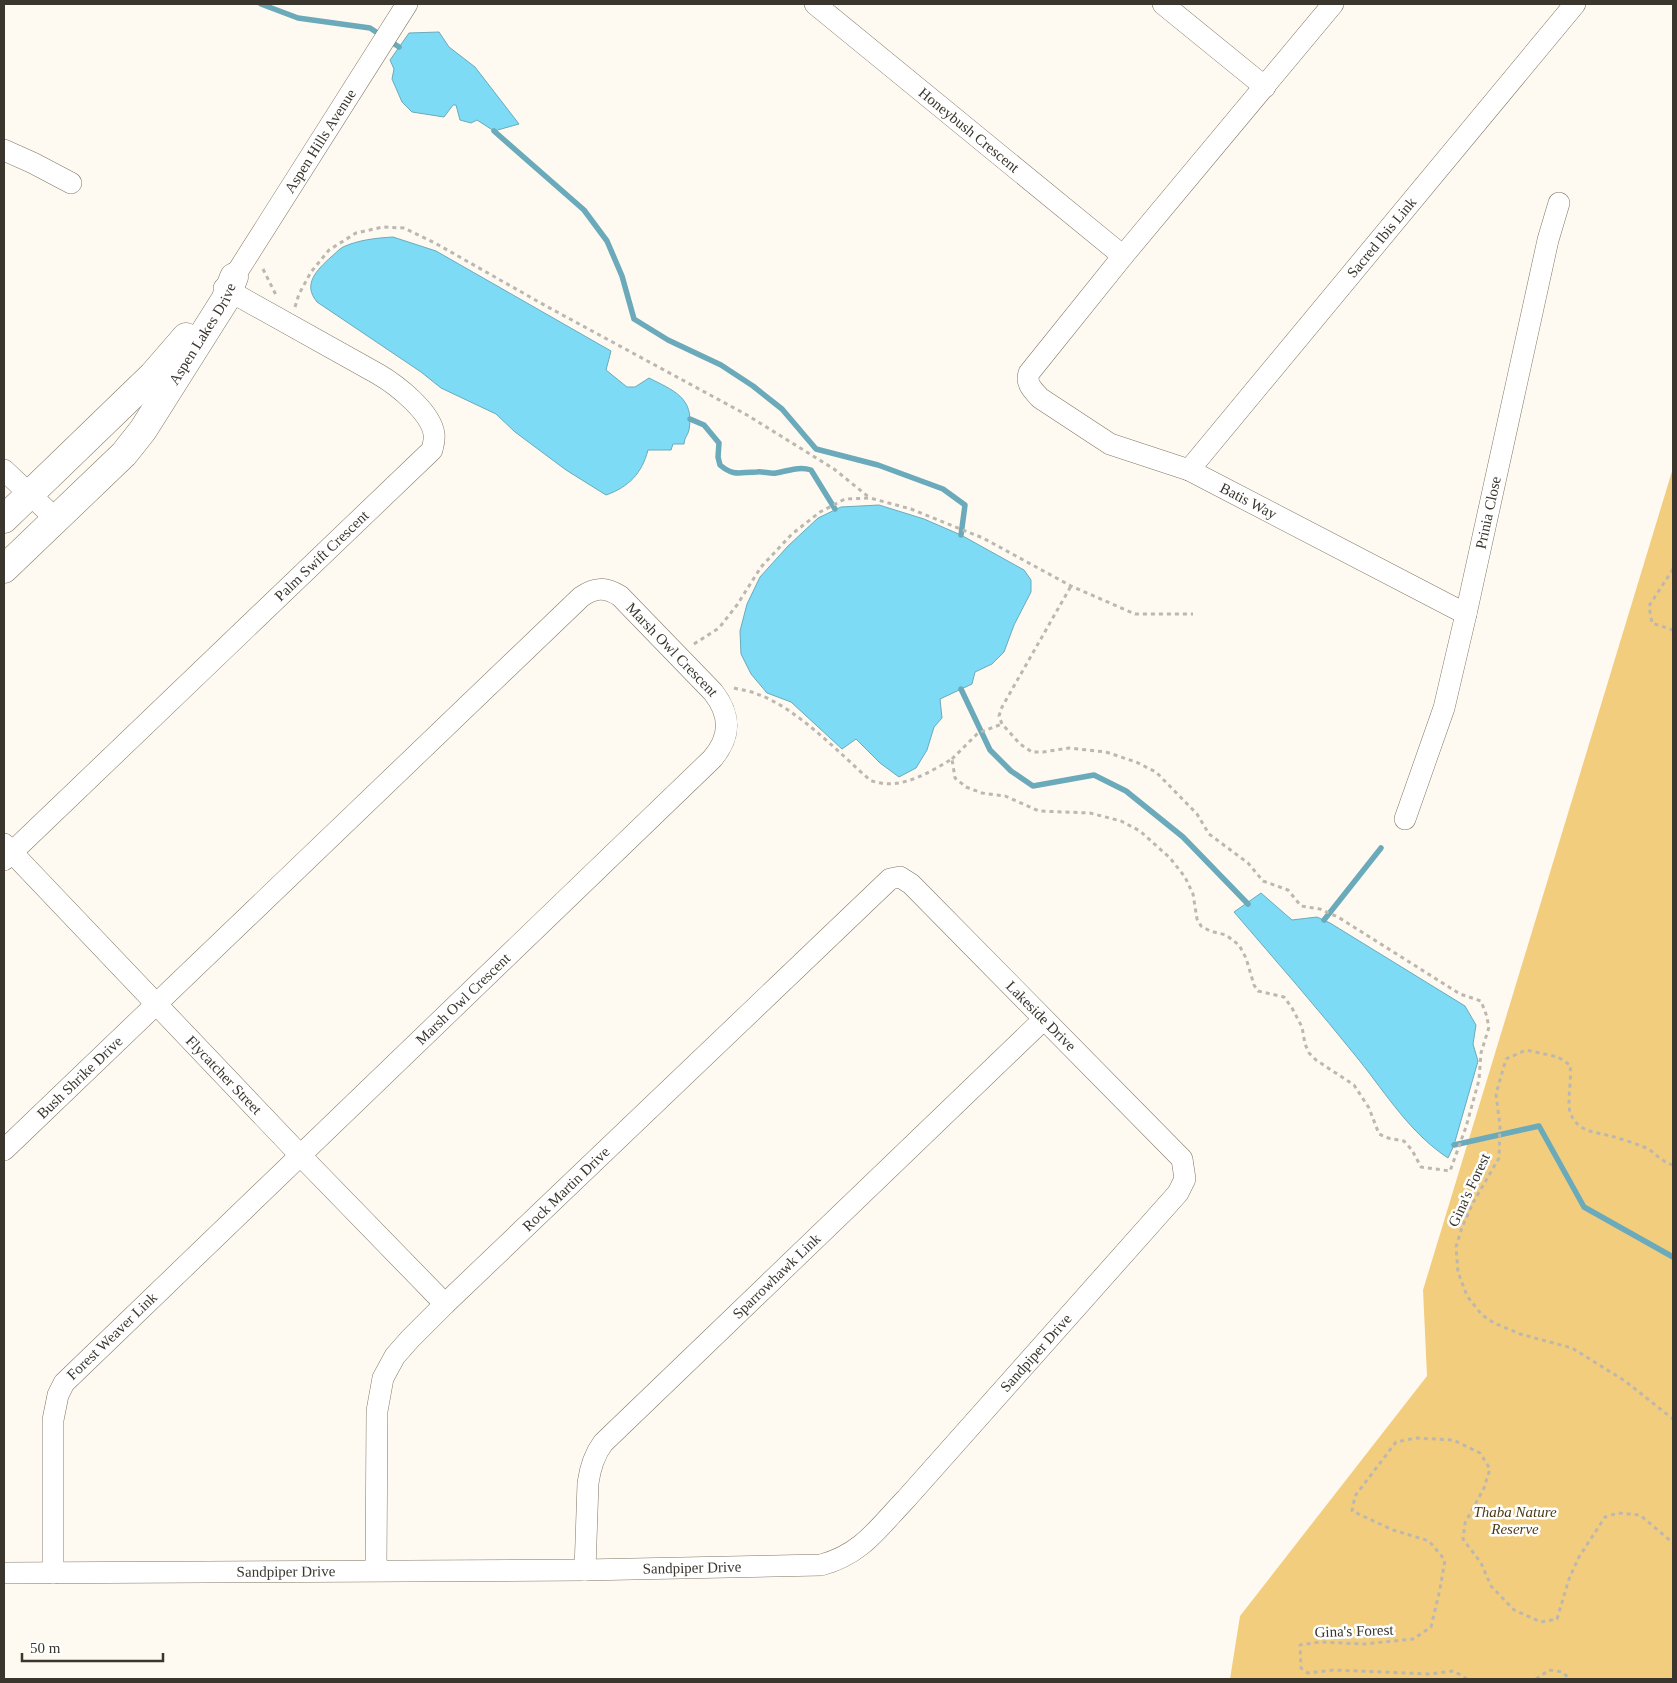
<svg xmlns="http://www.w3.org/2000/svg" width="1677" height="1683" font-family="Georgia,serif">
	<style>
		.green { fill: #f3cd7e }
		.water { fill: #7edbf6; stroke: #6aaaba }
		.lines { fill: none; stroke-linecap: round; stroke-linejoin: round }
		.stream { stroke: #6aaaba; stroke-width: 5.5 }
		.minor-casing { stroke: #807765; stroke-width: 22 }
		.tertiary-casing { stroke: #807765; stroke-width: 29 }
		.path { stroke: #bcb8b0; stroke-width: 3; stroke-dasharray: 4 4; stroke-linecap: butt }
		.minor { stroke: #fff; stroke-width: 21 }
		.tertiary { stroke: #fff; stroke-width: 28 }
		.labels { text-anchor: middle; stroke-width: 5; stroke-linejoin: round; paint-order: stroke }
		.street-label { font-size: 15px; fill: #3a362e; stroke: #fff }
		.park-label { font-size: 15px; font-style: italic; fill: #4c3b14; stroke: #fff }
	</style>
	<rect width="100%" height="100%" fill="#fefaf1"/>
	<path class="green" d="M1673,468V1679H1230L1240,1616L1427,1376L1423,1290Z"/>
	<g class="water">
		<path d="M439,32L449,47L475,67L519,124L494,131L477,120L471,123L460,120L456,105H453L444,117L412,112L402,102L392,79L394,69L390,60L409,33Z"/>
		<path d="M393,237L436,251L611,351L606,370L627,387H635L649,378C672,390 695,397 689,430C688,435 684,438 684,444H673L671,450H648C642,473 629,487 606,495L566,470L515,432L496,414L441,388L421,372L317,302C302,284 317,270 331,257C335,254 339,249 343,247C358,240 376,238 393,237Z"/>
		<path d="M879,505L924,519L961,535L1024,570L1031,580V592L1014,625L1004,652L992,664L975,672L972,684L940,699L942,718L934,727L927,750L916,768L899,777L880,763L856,739L842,749L791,702L767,693L751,674L741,654L740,631L747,604L760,577L788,546L818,518L841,507Z"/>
		<path d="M1261,893L1292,920L1317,917L1330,923L1465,1006L1476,1025L1473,1044L1478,1061L1454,1145L1448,1158C1410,1133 1387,1095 1359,1060C1319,1010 1276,961 1234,912Z"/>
	</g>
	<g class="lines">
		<g class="stream">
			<path d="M261,4L298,18L370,28L399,47"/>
			<path d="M494,131L584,210L607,241L622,276L634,319L668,340L721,365L753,386L782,409L816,449L878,465L943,489L965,505L961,535"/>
			<path d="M690,419L704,425L719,443L718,457L720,465C734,477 740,472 757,472C763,471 770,474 776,473C788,471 799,466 811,470L835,509"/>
			<path d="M961,689L990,750L1011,771L1033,786L1094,775L1126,791L1183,837L1248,904"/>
			<path d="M1324,920L1381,848"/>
			<path d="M1454,1145L1539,1126L1584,1207L1673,1257"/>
		</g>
		<g class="minor-casing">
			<g id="minor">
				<path id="s1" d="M815,4L1123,256"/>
				<path d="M1163,4L1265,87"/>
				<path id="s2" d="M1333,4L1123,256L1029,373C1025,384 1034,391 1040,398L1110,444L1189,470L1466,614"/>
				<path d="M4,150L33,163L71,183"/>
				<path id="s3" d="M234,277L407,4"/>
				<path d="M4,470L57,520"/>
				<path id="s4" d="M1189,470L1575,4"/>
				<path id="s5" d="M1405,819L1444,708L1466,614L1548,240L1559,203"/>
				<path id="s6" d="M4,844L300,1155L445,1304"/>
				<path id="s7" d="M4,860L432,450C433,445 435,440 434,434C431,412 397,385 378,374L224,288"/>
				<path id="s8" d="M4,1150L581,597C595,587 605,587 620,596L713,692C731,715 731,737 712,759L64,1383L58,1395L53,1420V1573"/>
				<path id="s9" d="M585,1570L588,1483C590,1469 594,1455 603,1443L1044,1019"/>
				<path id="s10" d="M4,1573L585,1570L821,1565C862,1554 878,1528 906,1499L1178,1193L1185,1179L1182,1159L911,884L900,877L890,879L445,1304L410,1339L395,1356L383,1378L377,1411L376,1571"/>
			</g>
		</g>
		<g class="tertiary-casing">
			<g id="tertiary">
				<path d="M4,519L153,375L186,337"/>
				<path id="s11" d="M4,569L124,454L143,430L225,300L234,277"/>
			</g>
		</g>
		<g class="path">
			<path d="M263,269L276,295"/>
			<path d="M295,307L299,294L311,272L329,250L356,233L383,227L404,228L435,243L546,306L747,415L834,469L870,498"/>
			<path d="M1673,569L1649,606L1652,623L1673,630"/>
			<path d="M694,644L719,628L737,605L761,567L792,534L820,512L845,499L870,498L911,509L983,538L1071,586L1135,614H1193"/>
			<path d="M734,688C742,690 750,691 757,694C797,708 838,752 870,780C898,792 928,773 952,759L955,778L966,787L982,793L1005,796L1039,811L1090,813L1121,821L1140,831L1170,858L1185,877L1193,894L1197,919L1201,926L1210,931L1226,935L1239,945L1246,958L1254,985L1258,991L1284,997L1292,1008L1302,1027L1305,1044L1309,1053L1316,1060L1354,1085L1369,1108L1379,1134L1388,1138L1404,1141L1412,1150L1421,1167L1450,1171L1466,1127L1479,1080L1481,1053L1489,1027L1486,1014L1481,1001L1460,994L1338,917L1320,909L1301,906L1288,890L1263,881L1248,863L1209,834L1197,814L1156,772L1136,762L1106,752L1069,748L1043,752H1032L1020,744L1002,724L999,716L1002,707L1071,586"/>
			<path d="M952,759L978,733L1002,724"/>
			<path d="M1673,1165C1659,1161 1656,1152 1644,1147C1634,1143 1621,1139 1611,1136C1594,1132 1576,1131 1570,1112C1567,1101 1572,1079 1570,1065L1558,1057L1526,1050L1506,1059L1496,1094L1500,1126L1499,1158L1474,1201L1462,1227L1456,1247L1458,1272L1467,1296L1482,1315L1494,1323L1520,1334L1572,1348L1625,1381L1673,1419"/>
			<path d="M1467,1679L1454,1671L1429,1674L1334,1670L1308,1673L1301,1668L1300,1645L1320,1642L1364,1644L1413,1639L1431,1627L1440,1589L1445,1560L1429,1541L1393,1530L1352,1511L1355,1496L1396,1442L1416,1438L1453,1440L1480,1453L1490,1469L1484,1488L1465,1523L1463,1539L1481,1563L1491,1586L1514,1610L1541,1622L1557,1619L1569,1579L1579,1557L1605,1517L1618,1513L1640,1515L1673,1543"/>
			<path d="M1536,1679L1549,1670L1562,1672L1570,1679"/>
		</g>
		<use href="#minor" class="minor"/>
		<use href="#tertiary" class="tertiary"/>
	</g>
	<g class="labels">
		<g class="street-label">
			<text dy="5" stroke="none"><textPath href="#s1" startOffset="199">Honeybush Crescent</textPath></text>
			<text dy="5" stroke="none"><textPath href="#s3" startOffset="161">Aspen Hills Avenue</textPath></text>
			<text dy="5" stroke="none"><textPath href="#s4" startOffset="302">Sacred Ibis Link</textPath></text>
			<text dy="5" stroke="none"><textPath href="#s11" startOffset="310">Aspen Lakes Drive</textPath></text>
			<text dy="5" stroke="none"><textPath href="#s2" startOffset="741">Batis Way</textPath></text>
			<text dy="5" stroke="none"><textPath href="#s5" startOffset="318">Prinia Close</textPath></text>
			<text dy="5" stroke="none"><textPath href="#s7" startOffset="440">Palm Swift Crescent</textPath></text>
			<text dy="5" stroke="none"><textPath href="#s8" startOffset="916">Marsh Owl Crescent</textPath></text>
			<text transform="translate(463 999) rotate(-44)" y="5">Marsh Owl Crescent</text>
			<text transform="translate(1041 1016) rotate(45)" y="5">Lakeside Drive</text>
			<text dy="5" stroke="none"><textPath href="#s6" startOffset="319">Flycatcher Street</textPath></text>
			<text dy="5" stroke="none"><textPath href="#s8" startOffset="105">Bush Shrike Drive</textPath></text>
			<text transform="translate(566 1189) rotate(-44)" y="5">Rock Martin Drive</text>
			<text transform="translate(1469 1190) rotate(-65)" y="5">Gina's Forest</text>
			<text dy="5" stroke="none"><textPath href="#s9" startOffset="371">Sparrowhawk Link</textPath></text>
			<text transform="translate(112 1336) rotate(-44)" y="5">Forest Weaver Link</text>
			<text dy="5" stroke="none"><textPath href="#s10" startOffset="1122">Sandpiper Drive</textPath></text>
			<text dy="5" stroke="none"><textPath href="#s10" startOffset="688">Sandpiper Drive</textPath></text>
			<text dy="5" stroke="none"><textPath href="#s10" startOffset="282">Sandpiper Drive</textPath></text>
			<text transform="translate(1354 1631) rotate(-2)" y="5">Gina's Forest</text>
		</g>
		<g class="park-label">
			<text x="1515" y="1517">Thaba Nature<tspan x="1515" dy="17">Reserve</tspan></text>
		</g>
	</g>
	<rect width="1677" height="1683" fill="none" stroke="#3a362e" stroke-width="10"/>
	<path d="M22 1653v8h141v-8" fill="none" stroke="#3a362e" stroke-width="2.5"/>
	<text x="30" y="1653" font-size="15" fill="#3a362e" stroke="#ffffff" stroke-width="4" paint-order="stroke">50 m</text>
</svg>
